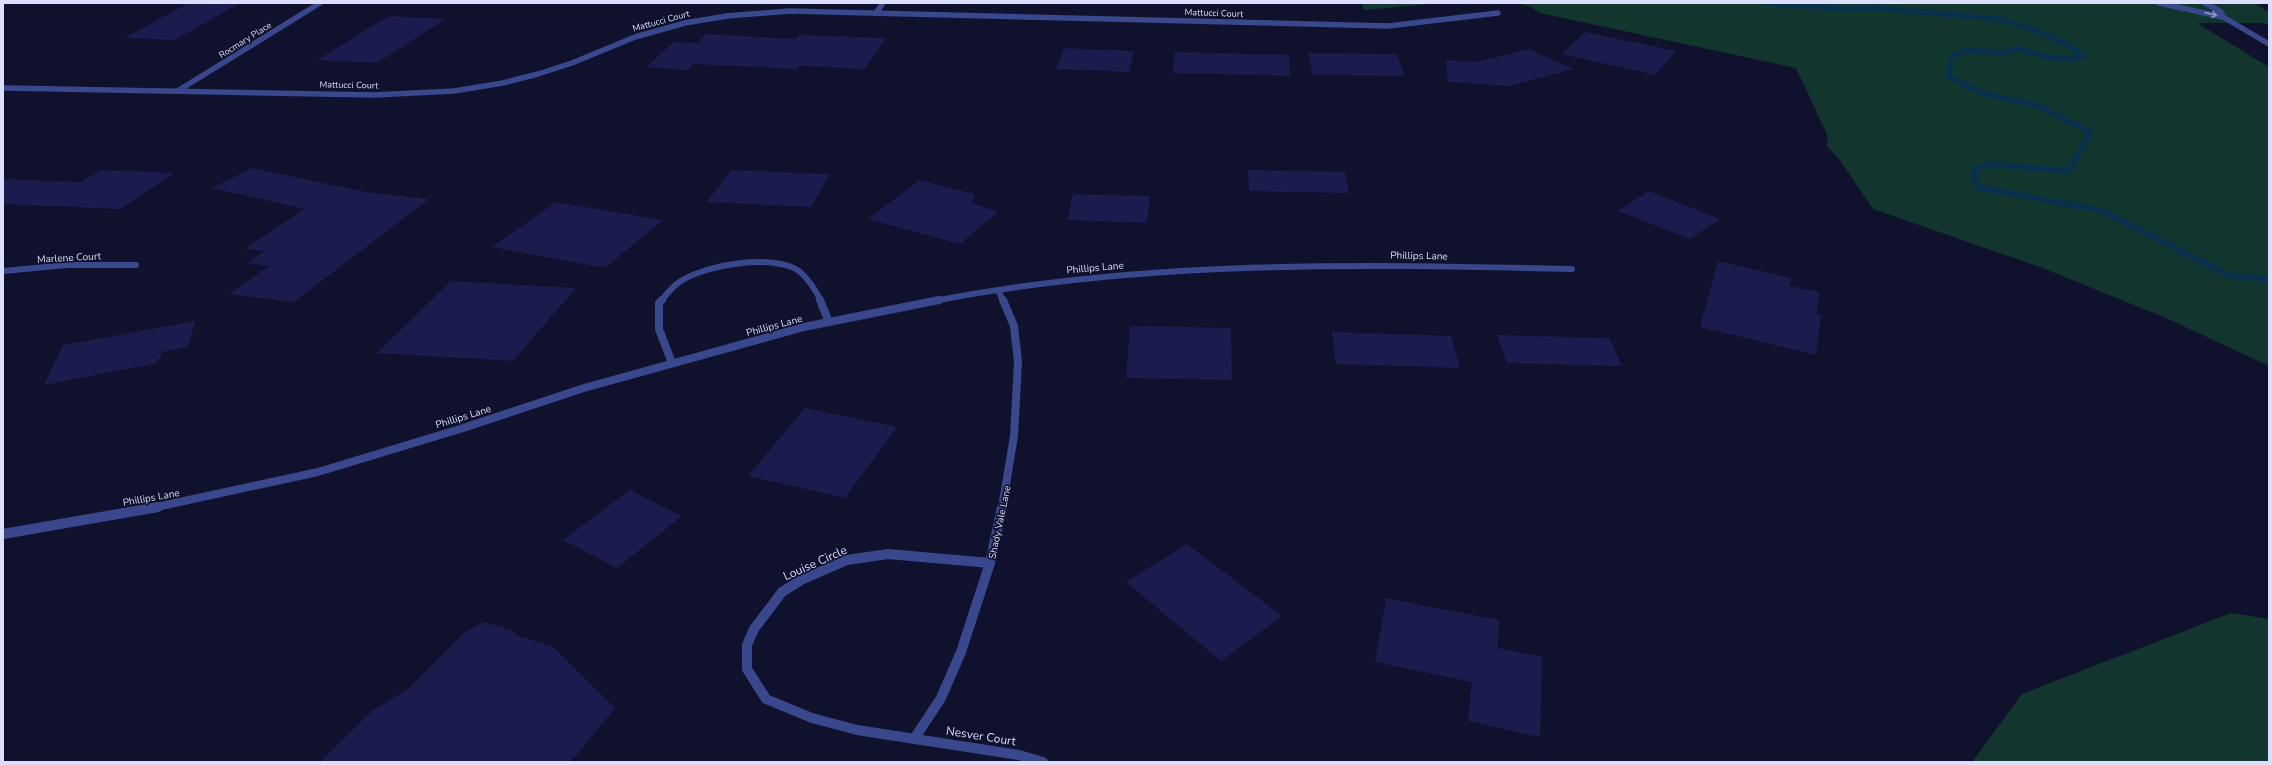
<svg xmlns="http://www.w3.org/2000/svg" width="2272" height="765" font-family="'Nunito Sans',sans-serif">
	<style>
		.green { fill: #12362d }
		.lines { fill: none; stroke-linecap: round; stroke-linejoin: round }
		.stream-far1 { stroke: #08304c; stroke-width: 5.5 }
		.stream { stroke: #08304c; stroke-width: 6 }
		.building { fill: #1b1c4e }
		.service { stroke: #39488d; stroke-width: 5.5 }
		.minor-far3 { stroke: #39488d; stroke-width: 5.5 }
		.minor-far2 { stroke: #39488d; stroke-width: 6 }
		.minor-far1 { stroke: #39488d; stroke-width: 8 }
		.minor { stroke: #39488d; stroke-width: 10 }
		.oneway { stroke: #8a93c6 }
		.labels { text-anchor: middle; stroke-width: 3.5; stroke-linejoin: round; paint-order: stroke }
		.far-street-label { font-size: 9px; fill: #dbdeff; stroke: #10112c }
		.street-label { font-size: 10px; fill: #dbdeff; stroke: #10112c }
		.near-street-label { font-size: 12px; fill: #dbdeff; stroke: #10112c }
	</style>
	<rect width="100%" height="100%" fill="#10112c"/>
	<g class="green">
		<path d="M1362,3H1442L1364,10Z"/>
		<path d="M1517,3H2254L2269,12V26L2264,23H2197L2269,67V366L2166,318L2040,267L1873,209L1839,159L1826,145L1828,139L1825,130L1796,68L1540,13L1531,7Z"/>
		<path d="M2231,613L2269,619V762H1972L2022,694Z"/>
	</g>
	<g class="lines">
		<path class="stream-far1" d="M1765,3L1842,9L1879,8L1999,19L2031,29L2069,45L2084,57C2060,61 2040,56 2017,48L2005,53L1965,50L1952,57L1948,76L1984,94L2036,105L2090,132L2089,135"/>
		<path class="stream" d="M2089,134L2069,171L1989,164L1974,170L1976,187L2100,210L2228,275L2269,279"/>
	</g>
	<g class="building">
		<path d="M189,3H240L175,40L124,38Z"/>
		<path d="M389,16L445,19L377,63L317,60Z"/>
		<path d="M1585,32L1676,51L1655,75L1562,54Z"/>
		<path d="M706,34L796,39L799,35L886,38L865,69L799,66L797,69L693,64L688,70L646,67L674,42L697,43Z"/>
		<path d="M1064,48L1134,51L1129,72L1056,69Z"/>
		<path d="M1529,49L1574,69L1509,86L1448,82L1446,60L1476,62Z"/>
		<path d="M1175,52L1289,55L1290,76L1172,73Z"/>
		<path d="M1308,53L1397,54L1405,76L1313,75Z"/>
		<path d="M252,168L366,192L429,199L294,302L229,294L269,266L247,263L265,251L244,249L304,209L212,188Z"/>
		<path d="M101,170L174,173L120,209L3,204V179L81,182Z"/>
		<path d="M731,170L830,174L811,207L707,202Z"/>
		<path d="M1248,170L1345,172L1349,193L1249,191Z"/>
		<path d="M920,180L974,194L972,203L998,212L960,244L868,219Z"/>
		<path d="M1649,191L1720,219L1690,239L1618,211Z"/>
		<path d="M1073,194L1150,196L1147,223L1067,220Z"/>
		<path d="M556,202L663,220L605,268L492,247Z"/>
		<path d="M1718,261L1791,278L1790,286L1819,292L1817,314L1821,315L1816,355L1700,327Z"/>
		<path d="M451,281L576,288L513,361L377,353Z"/>
		<path d="M196,321L187,347L162,352L157,363L44,385L63,345Z"/>
		<path d="M1130,326L1231,328L1232,380L1126,378Z"/>
		<path d="M1332,332L1451,336L1460,368L1336,364Z"/>
		<path d="M1497,335L1609,338L1622,366L1507,363Z"/>
		<path d="M805,408L897,427L845,498L748,476Z"/>
		<path d="M630,490L682,516L617,568L563,540Z"/>
		<path d="M1187,544L1282,616L1221,661L1126,582Z"/>
		<path d="M1386,598L1499,620L1498,648L1542,657L1540,737L1468,721L1472,682L1375,662Z"/>
		<path d="M484,622L512,630L518,636L552,646L615,708L574,758L567,762H320L372,711L408,689L464,633Z"/>
	</g>
	<g class="lines">
		<g class="service">
			<path d="M2159,3L2223,17L2221,12L2205,3"/>
			<path d="M2223,17L2269,44"/>
		</g>
		<g class="minor-far3">
			<path d="M876,13L883,3"/>
			<path d="M3,88L374,95L454,91L503,83L538,74L572,63L635,37L685,23L727,16L790,11L1388,26L1498,13"/>
			<path d="M179,90L320,3"/>
		</g>
		<g class="minor-far2">
			<path d="M3,271L67,265H136"/>
			<path d="M999,292L1003,301"/>
			<path d="M661,301C666,295 671,288 678,283C702,265 774,253 799,271C809,279 816,291 821,301"/>
			<path d="M934,301C1144,260 1359,264 1572,269"/>
		</g>
		<g class="minor-far1">
			<path d="M662,300L659,303V329L672,363"/>
			<path d="M820,300L829,322"/>
			<path d="M152,508L318,472L460,429L584,388L804,327L939,300"/>
			<path d="M1002,508L1014,436L1018,362L1014,326L1003,300"/>
		</g>
		<g class="minor">
			<path d="M3,534L158,507"/>
			<path d="M990,563L888,554L847,560L801,580L782,592L754,629L747,645V669L766,699L812,718L857,730L1019,755L1043,762"/>
			<path d="M914,739L941,698L961,652L990,563L1002,507"/>
		</g>
	</g>
	<defs><path id="oneway-shaft" d="M-6 0H5M1.5-3L5.5 0L1.5 3" fill="none" stroke-width="1.6" stroke-linecap="round" stroke-linejoin="round"/></defs>
	<use class="oneway" href="#oneway-shaft" transform="translate(2211 14) rotate(13)"/>
	<g class="labels">
		<g class="far-street-label">
			<text transform="translate(1214 13) rotate(2)" y="3">Mattucci Court</text>
			<text transform="translate(661 21) rotate(-15)" y="3">Mattucci Court</text>
			<text transform="translate(245 40) rotate(-32)" y="3">Rocmary Place</text>
			<text transform="translate(349 85) rotate(1)" y="3">Mattucci Court</text>
		</g>
		<g class="street-label">
			<text transform="translate(1419 255) rotate(1)" y="4">Phillips Lane</text>
			<text transform="translate(69 257) rotate(-3)" y="4">Marlene Court</text>
			<text transform="translate(1095 267) rotate(-5)" y="4">Phillips Lane</text>
			<text transform="translate(774 325) rotate(-15)" y="4">Phillips Lane</text>
			<text transform="translate(463 416) rotate(-17)" y="4">Phillips Lane</text>
			<text transform="translate(151 497) rotate(-10)" y="4">Phillips Lane</text>
			<text transform="translate(999 522) rotate(-78)" y="4">Shady Vale Lane</text>
		</g>
		<g class="near-street-label">
			<text transform="translate(815 563) rotate(-24)" y="4">Louise Circle</text>
			<text transform="translate(981 736) rotate(9)" y="4">Nesver Court</text>
		</g>
	</g>
	<rect width="2272" height="765" fill="none" stroke="#dbdeff" stroke-width="8"/>
</svg>
